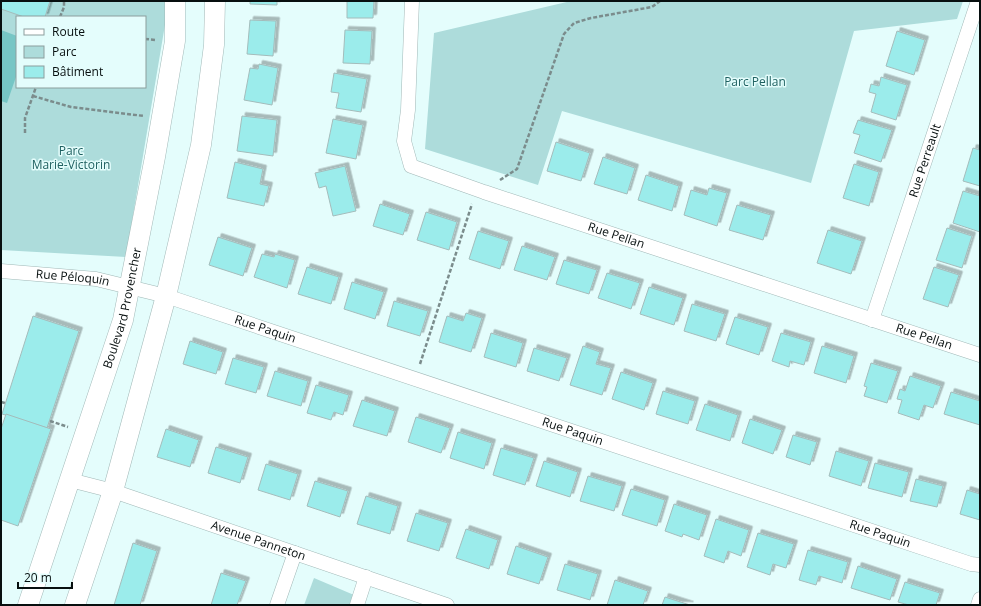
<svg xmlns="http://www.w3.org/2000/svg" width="981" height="606" font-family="'Open Sans',sans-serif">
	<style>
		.green { fill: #addcdb; fill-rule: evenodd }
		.water { fill: #76c6c5 }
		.building { fill: #9beceb; stroke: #a4bcbb; filter: url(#shadow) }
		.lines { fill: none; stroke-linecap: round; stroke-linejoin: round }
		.street-casing { stroke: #a1b8b7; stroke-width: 15 }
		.secondary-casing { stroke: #a1b8b7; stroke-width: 21 }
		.path { stroke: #7b8c8c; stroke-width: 2.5; stroke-dasharray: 4 2; stroke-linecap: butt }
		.street { stroke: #fff; stroke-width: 14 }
		.secondary { stroke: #fff; stroke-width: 20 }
		.labels { text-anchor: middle; stroke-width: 3; stroke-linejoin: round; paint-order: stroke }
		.park-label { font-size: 12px; fill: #1f6161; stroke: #e4fdfc }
		.street-label { font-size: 12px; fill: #070f0f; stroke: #e4fdfc }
	</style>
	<defs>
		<filter id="shadow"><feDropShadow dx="3.5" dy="-3.5" stdDeviation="0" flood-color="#0004"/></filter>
	</defs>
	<rect width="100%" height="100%" fill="#e4fdfc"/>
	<g class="green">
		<path d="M1,1H169L126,257L1,250ZM17,17H145V87H17Z"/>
		<path d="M571,1H963L957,19L854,31L811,183L562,111L538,185L425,149L434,33Z"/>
		<path d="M314,578L354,595L350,605H304Z"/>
	</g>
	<path class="water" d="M1,30L17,36V74L7,103L1,101Z"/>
	<g class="building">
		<path d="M1,1H50L45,17H24L1,9Z"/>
		<path d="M250,1H277V5L250,4Z"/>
		<path d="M347,1H374L373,18H347Z"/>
		<path d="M250,20L276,21L273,56L247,54Z"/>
		<path d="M345,30L372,31L370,64L343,63Z"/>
		<path d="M897,31L925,40L914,75L886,66Z"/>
		<path d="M259,64L278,68L272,105L244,100L250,68L258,69Z"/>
		<path d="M334,73L367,79L361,112L336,108L339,93L331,92Z"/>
		<path d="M881,77L907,85L896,120L871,112L876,94L869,92L871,84L879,86Z"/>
		<path d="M242,116L277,120L273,156L237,151Z"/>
		<path d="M333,119L363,125L356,159L326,153Z"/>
		<path d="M858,120L892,130L881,162L854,153L860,135L853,133Z"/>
		<path d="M556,142L590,153L581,181L547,171Z"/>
		<path d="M973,148L980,150V186L963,181Z"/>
		<path d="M603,157L635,168L627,194L594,184Z"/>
		<path d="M235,162L263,169L260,184L269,186L264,206L227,198Z"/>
		<path d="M854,164L879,172L869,206L843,198Z"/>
		<path d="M345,166L356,211L333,216L326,186L319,188L315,173Z"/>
		<path d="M646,175L679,186L672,211L638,200Z"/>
		<path d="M709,188L727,193L717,226L684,215L691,190L707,195Z"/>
		<path d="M963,191L980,196V232L953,223Z"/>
		<path d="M380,204L410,214L403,235L373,226Z"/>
		<path d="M737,205L771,215L763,240L729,230Z"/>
		<path d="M426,212L457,222L449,250L417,240Z"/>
		<path d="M947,228L972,236L962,268L936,260Z"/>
		<path d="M828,230L862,241L851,274L817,263Z"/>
		<path d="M478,231L509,241L500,269L469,259Z"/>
		<path d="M218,237L252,248L243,276L209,265Z"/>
		<path d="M522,246L555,257L547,280L514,270Z"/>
		<path d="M262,254L274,257L275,254L295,260L287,288L254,277Z"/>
		<path d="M564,260L597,270L589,294L556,284Z"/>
		<path d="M307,267L339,277L331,304L298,294Z"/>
		<path d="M934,267L959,275L948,307L923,299Z"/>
		<path d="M607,273L640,283L631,309L598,298Z"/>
		<path d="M352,282L384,292L375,319L344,309Z"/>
		<path d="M649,287L683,298L674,325L640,314Z"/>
		<path d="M394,301L428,311L420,336L387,326Z"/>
		<path d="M692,304L725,314L716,341L684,331Z"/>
		<path d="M466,313L482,318L471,352L439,342L447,316L463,321Z"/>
		<path d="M33,316L79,331L47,428L2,414Z"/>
		<path d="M735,317L768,327L759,355L726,344Z"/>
		<path d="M491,333L523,343L516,367L484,357Z"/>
		<path d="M781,333L811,342L804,365L790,361L789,367L772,361Z"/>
		<path d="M190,341L223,352L216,374L183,364Z"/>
		<path d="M583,346L600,352L596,364L611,368L602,395L570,385Z"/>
		<path d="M822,346L854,356L846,383L814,373Z"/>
		<path d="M534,348L567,358L559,381L527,371Z"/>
		<path d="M233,358L264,367L256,393L225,384Z"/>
		<path d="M871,363L898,371L887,403L864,396L867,387L864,386Z"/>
		<path d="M275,371L308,381L301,406L267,396Z"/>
		<path d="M621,372L653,383L644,410L612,399Z"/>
		<path d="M910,376L941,386L933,408L924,405L919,420L898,413L902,400L897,399L900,389L905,391Z"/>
		<path d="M316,385L349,395L343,415L334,412L331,420L307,413Z"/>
		<path d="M663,391L695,401L688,424L656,414Z"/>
		<path d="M951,392L980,401V425L944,414Z"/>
		<path d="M362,400L395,411L387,436L353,426Z"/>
		<path d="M705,404L738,415L730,441L696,430Z"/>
		<path d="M6,414L51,429L18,526L1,520V429Z"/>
		<path d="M416,417L450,428L441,453L408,442Z"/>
		<path d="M750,419L782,430L773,454L742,443Z"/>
		<path d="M166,429L199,440L190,467L157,457Z"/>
		<path d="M458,432L492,443L484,469L450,458Z"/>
		<path d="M793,435L817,442L810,465L786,457Z"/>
		<path d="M216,447L248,457L240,483L208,473Z"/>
		<path d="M501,448L534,458L525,485L493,475Z"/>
		<path d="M836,451L869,461L861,486L829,476Z"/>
		<path d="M544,461L578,472L570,497L536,486Z"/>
		<path d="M875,463L909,472L902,497L868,488Z"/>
		<path d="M266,464L298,474L290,500L258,490Z"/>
		<path d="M588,476L622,486L614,511L580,501Z"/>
		<path d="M916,479L943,486L937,507L910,501Z"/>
		<path d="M315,481L348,491L340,517L307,506Z"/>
		<path d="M631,489L665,500L657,526L622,515Z"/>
		<path d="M967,490L980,494V520L960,514Z"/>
		<path d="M366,496L398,506L390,534L357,524Z"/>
		<path d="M674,504L707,515L699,540L683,534L682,537L665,531Z"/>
		<path d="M416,513L448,523L439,551L407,541Z"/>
		<path d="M716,519L749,530L741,556L728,551L724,563L704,556Z"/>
		<path d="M466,529L498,540L489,569L456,558Z"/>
		<path d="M758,533L794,544L786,568L773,564L770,575L747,567Z"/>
		<path d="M133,543L157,551L140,605H114Z"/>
		<path d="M516,546L548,557L539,584L507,574Z"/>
		<path d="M808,550L848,562L842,583L819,576L816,585L799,580Z"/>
		<path d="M565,564L598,574L590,600L557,590Z"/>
		<path d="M858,566L897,579L890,600L851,588Z"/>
		<path d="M221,573L246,581L237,605H211Z"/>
		<path d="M615,580L648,591L643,605H607Z"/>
		<path d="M905,582L940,593L936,605H909L898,602Z"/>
		<path d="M665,597L690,605H662Z"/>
	</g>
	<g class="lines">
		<g class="street-casing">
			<g id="street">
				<path id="s1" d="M412,1L408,110L404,141L411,166L484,192L980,355"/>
				<path id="s2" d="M1,271L96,279L166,296L971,564L980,565"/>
				<path id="s3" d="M872,320L978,1"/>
				<path id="s4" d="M70,480L113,491L447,605"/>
				<path d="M277,605L295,553"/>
				<path d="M357,605L366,577"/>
				<path d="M978,605L980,599"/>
			</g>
		</g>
		<g class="secondary-casing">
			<g id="secondary">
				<path id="s5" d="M28,605L123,320L155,157L175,41V1"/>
				<path d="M75,605L113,491L166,296L201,145L214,45L215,1"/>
			</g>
		</g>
		<g class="path">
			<path d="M60,17L64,7V1"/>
			<path d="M145,39L156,40"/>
			<path d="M33,96L71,107L144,116"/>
			<path d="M25,133V118L36,87"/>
			<path d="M500,180L517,169L564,34L574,23L591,18L652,7L660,1"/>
			<path d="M420,364L472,204"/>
			<path d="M1,402L5,403"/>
			<path d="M50,421L68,427"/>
		</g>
		<use href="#street" class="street"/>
		<use href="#secondary" class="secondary"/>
	</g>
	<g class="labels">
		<g class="park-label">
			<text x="755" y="86">Parc Pellan</text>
			<text x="71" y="155">Parc<tspan x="71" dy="14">Marie-Victorin</tspan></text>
		</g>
		<g class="street-label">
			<text dy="4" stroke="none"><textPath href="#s3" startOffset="168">Rue Perreault</textPath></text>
			<text dy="4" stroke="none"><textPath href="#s1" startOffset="383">Rue Pellan</textPath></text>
			<text dy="4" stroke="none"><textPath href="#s2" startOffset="72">Rue Péloquin</textPath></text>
			<text dy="4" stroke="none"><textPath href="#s5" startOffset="312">Boulevard Provencher</textPath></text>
			<text dy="4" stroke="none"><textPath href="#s2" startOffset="272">Rue Paquin</textPath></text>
			<text dy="4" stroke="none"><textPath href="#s1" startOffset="707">Rue Pellan</textPath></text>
			<text dy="4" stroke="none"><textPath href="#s2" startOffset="596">Rue Paquin</textPath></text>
			<text dy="4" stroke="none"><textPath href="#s2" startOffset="920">Rue Paquin</textPath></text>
			<text dy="4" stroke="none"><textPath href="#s4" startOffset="198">Avenue Panneton</textPath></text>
		</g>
	</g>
	<rect width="981" height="606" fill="none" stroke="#070f0f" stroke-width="4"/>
	<rect x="16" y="16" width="130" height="72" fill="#e4fdfc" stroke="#8c9e9d"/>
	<rect x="24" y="29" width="20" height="6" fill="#ffffff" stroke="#8c9e9d"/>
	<text x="52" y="36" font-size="12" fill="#070f0f">Route</text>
	<rect x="24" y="46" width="20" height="12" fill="#addcdb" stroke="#8c9e9d"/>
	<text x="52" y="56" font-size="12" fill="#070f0f">Parc</text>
	<rect x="24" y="66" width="20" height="12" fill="#9beceb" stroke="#8c9e9d"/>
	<text x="52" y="76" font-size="12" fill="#070f0f">Bâtiment</text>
	<path d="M18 582v6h54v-6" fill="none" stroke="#070f0f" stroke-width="2"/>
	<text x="24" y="582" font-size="12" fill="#070f0f" stroke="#e4fdfc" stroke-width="3" paint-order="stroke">20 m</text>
</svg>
